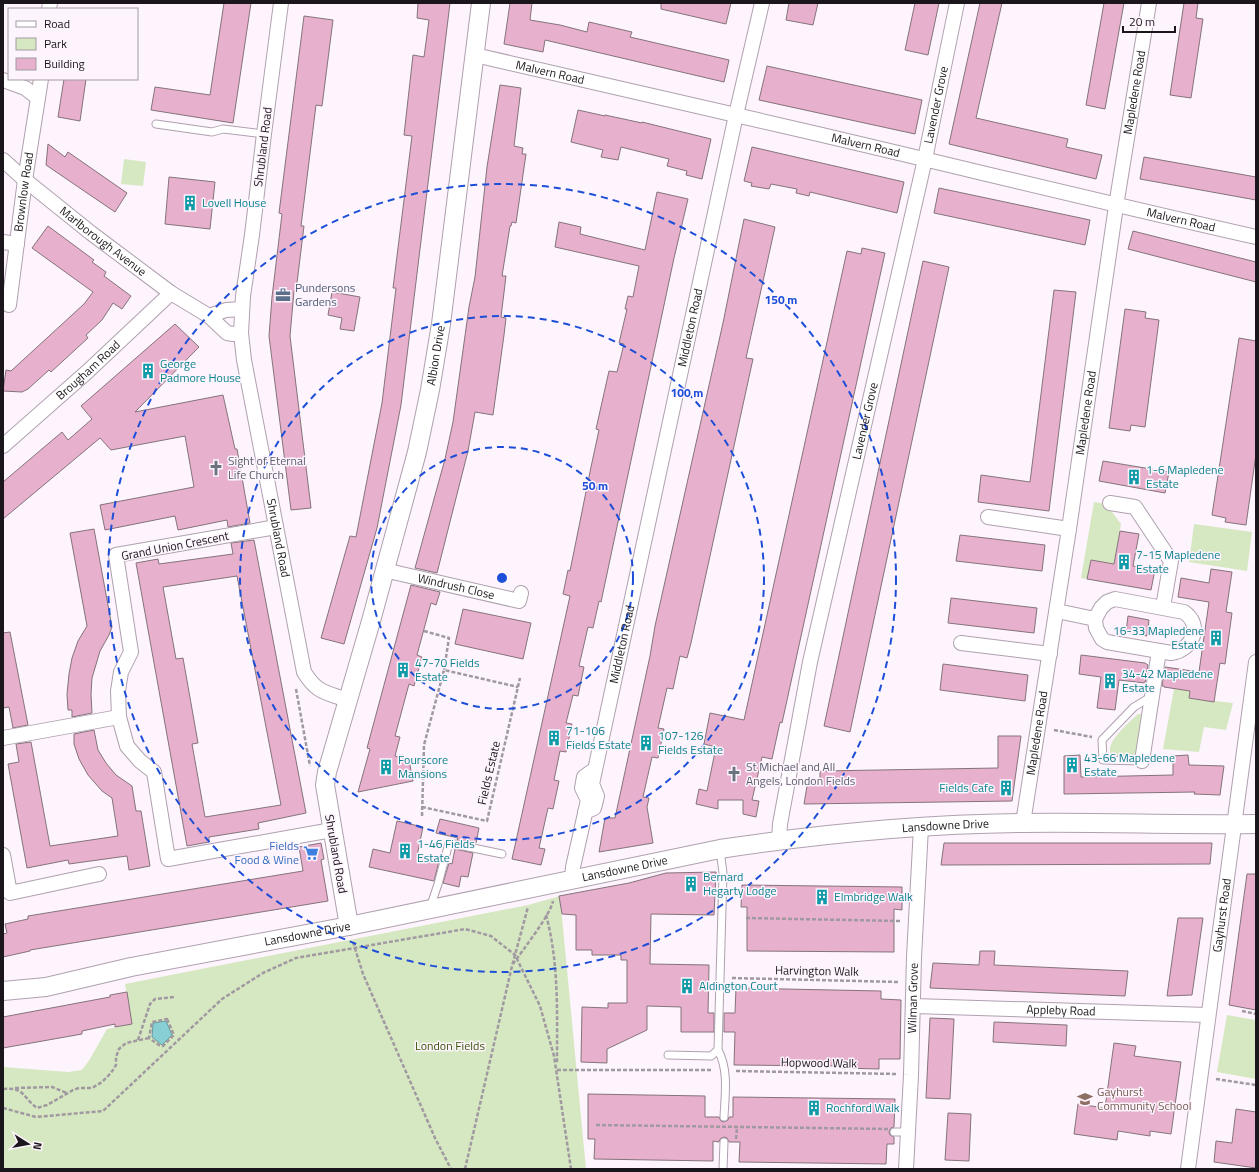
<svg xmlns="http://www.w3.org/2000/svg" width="1259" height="1172" font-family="'Titillium Web',sans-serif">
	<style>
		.green { fill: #d6e8c1 }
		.water { fill: #87cfd5; stroke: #67989d }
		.building { fill: #e7b0cc; stroke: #85737b; fill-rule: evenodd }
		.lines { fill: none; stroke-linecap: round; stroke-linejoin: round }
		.service-casing { stroke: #afa1af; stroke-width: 9 }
		.minor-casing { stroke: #afa1af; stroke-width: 16 }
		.tertiary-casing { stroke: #afa1af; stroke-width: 20 }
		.path { stroke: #a199a1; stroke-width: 2.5; stroke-dasharray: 4 2; stroke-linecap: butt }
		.service { stroke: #fff; stroke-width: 7 }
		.minor { stroke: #fff; stroke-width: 14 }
		.tertiary { stroke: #fff; stroke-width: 18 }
		.path-bridge { stroke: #a199a1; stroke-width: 2.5; stroke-dasharray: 4 2; stroke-linecap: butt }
		.ring { fill: none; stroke: #1d4ed8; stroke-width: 2; stroke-dasharray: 7 5 }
		.labels { text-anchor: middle; stroke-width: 3; stroke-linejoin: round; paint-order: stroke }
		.street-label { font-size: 12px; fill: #1b161b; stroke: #fdf4fd }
		.culture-label { font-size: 12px; fill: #0d838f; stroke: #fdf4fd; text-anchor: start }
		.service-label { font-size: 12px; fill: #4e5e75; stroke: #fdf4fd; text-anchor: start }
		.worship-label { font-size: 12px; fill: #5b616d; stroke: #fdf4fd; text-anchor: start }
		.shop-label { font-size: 12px; fill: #366cbe; stroke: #fdf4fd; text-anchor: end }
		.park-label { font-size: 12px; fill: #385204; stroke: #fdf4fd }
		.education-label { font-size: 12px; fill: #785e54; stroke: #fdf4fd; text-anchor: start }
		.centre { fill: #1d4ed8; stroke: #fdf4fd; stroke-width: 2 }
		.ring-label { font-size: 12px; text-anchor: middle; font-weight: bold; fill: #1d4ed8; stroke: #fdf4fd; stroke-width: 3; stroke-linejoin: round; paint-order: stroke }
	</style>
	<rect width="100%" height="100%" fill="#fdf4fd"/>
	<g class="green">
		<path d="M124,159L146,162L143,186L121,184Z"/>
		<path d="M1094,502L1106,504L1121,524L1114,564L1091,560L1087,579L1081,578Z"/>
		<path d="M1194,524L1252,532L1247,571L1189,562Z"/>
		<path d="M1174,689L1190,691L1189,698L1233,703L1226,730L1204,727L1199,752L1163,749Z"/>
		<path d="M1138,714H1141L1143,716L1136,756H1112C1102,744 1130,722 1138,714Z"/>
		<path d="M560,896L586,1169H3V1067L68,1072L82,1070L90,1059L107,1029L132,1024L125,984L528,905Z"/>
		<path d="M1227,1015L1256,1020V1079L1217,1072Z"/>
	</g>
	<path class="water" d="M166,1021L172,1035L162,1045L152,1037L153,1023Z"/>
	<g class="building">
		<path d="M224,3H251L233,123L151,110L155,87L210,95Z"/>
		<path d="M418,3H450L401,405L377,528L344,644L321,638L350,536L356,537L382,403L396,288H393L412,136L404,135L413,55L424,57L429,20L417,18Z"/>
		<path d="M510,3H532L530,20L560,25L587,32L589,22L632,32L630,37L729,60L724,82L545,40L543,52L504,44Z"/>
		<path d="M661,3H731L726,24L661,9Z"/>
		<path d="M789,3H818L813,25L786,20Z"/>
		<path d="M915,3H939L928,55L905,50Z"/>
		<path d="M980,3H1002L976,118L1068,139L1066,147L1102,155L1096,179L949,144Z"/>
		<path d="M1104,3H1124L1105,109L1086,105Z"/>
		<path d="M1184,3H1198L1196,18L1203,19L1191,98L1170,95Z"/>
		<path d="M304,16L333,20L322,106L316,105L301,226H304L296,291H294L290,336L311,508L291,510L269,336L272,297L282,214L279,213Z"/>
		<path d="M767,66L922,100L915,134L759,100Z"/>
		<path d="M64,79H86L80,121L58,117Z"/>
		<path d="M500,85L521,88L514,146L523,148L522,154H526L516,223L512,222L511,226H510L502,276H506L501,317L506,318L504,335L493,415L475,412L468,451L437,573L415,568L445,459L453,422L469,307L475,277L487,167Z"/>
		<path d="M578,110L605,116V115L642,123V122L711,139L702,179L686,175L687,171L667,166L669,159L621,147L618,160L601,157L603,150L571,142Z"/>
		<path d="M48,144L65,157L68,152L127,193L115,212L46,165Z"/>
		<path d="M752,147L904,182L897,213L810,192L809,196L796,193L797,189L771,184L769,189L751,186L752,183L744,181Z"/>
		<path d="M1144,157L1256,177V200L1140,179Z"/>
		<path d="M169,177L215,182L210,229L165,224Z"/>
		<path d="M939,188L1090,220L1085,245L934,213Z"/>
		<path d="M657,192L688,199L674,258L601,602L599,601L593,628L588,627L579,666L584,667L578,696L573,695L566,723L572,724L566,752L560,751L554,780L559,781L553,809L548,808L539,848L545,849L541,865L512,859L570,596L563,594L568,570L570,571L591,467L599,430L596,429L609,371L617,372L624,344L619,343L627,309H625L628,296L633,297L639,266L555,247L559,222L581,227L580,234L645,250Z"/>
		<path d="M744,219L775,227L746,358L753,359L751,368L691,643L687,658L680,656L673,689L667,688L658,728L664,729L658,758L652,757L643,797L649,798L647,807L653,843L599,852L605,818H615L650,656L655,626L723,323Z"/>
		<path d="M48,226L94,260L92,262L106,272L104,276L131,296L122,309L113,303L102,320L86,335L88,338L51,372L49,370L28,389L22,392L3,391L6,370L11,371L84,304L93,292L32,248Z"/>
		<path d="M1133,231L1256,262V282L1128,249Z"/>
		<path d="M862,248L885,253L782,723L780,722L772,759L762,757L752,800L759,801L756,817L743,814V800H718V809L696,804L699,789L707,791L716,747L704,744L710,713L744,720L847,251L861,254Z"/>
		<path d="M923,261L949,267L850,732L824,726Z"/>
		<path d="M1054,290L1076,292L1049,511L978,502L981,475L1030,482Z"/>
		<path d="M332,292L360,297L354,331L340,329L342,318L328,315Z"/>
		<path d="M1125,309L1146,312L1145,318L1159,320L1145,427L1131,425L1130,431L1109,428Z"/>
		<path d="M175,324L199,347L135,412L223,395L235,449H237L250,523L228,527L227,520L178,530L175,516L105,530L100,505L194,487L185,436L111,450L100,438L3,519V482L62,432L68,440L92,419L81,406Z"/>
		<path d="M1239,338L1256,341V454L1246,525L1225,522L1226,518L1212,515Z"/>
		<path d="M1103,461L1169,472L1165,493L1099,481Z"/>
		<path d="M94,529L112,627L109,635L100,651L92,678L91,694L92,713L72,717V710H68L67,694L69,674L72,658L78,641L87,626L70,533Z"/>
		<path d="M1120,531L1139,534L1133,566L1155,570L1151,590L1087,579L1091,560L1114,564Z"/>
		<path d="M960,535L1045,545L1042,571L956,561Z"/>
		<path d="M254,540L306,813L258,823L259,829L209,837V842L187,846L136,563L158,559L159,564L233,554L231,543ZM237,576L281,805L205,817L192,744L198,743L183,658L176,659L163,587Z"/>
		<path d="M1211,569L1232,572L1226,612L1232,613L1225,664L1220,663L1214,702L1189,698L1190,691L1164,687V686H1162L1165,667L1199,672L1209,602L1178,597L1181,578L1209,583Z"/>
		<path d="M411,585L440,592L436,605L431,603L417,655L422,657L414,686L409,684L395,736L400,737L395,756L409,760L413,781L358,792L370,749L367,748Z"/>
		<path d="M951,598L1037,608L1034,633L948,623Z"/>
		<path d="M463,609L531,623L523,659L455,644Z"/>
		<path d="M1128,616L1149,620L1147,636L1126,632Z"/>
		<path d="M10,632L28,725L13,728L9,707L3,708V633Z"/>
		<path d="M1081,655L1145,663L1148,665L1145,683L1119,680L1115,710L1097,708L1101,677L1079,674Z"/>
		<path d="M943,664L1028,675L1025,701L940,690Z"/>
		<path d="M94,730L98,750L106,763L116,775L132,786L136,811H141L150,866L129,870L127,856L69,864L68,860L27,868L8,764L19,762L16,744L31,742L50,846L118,836L112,798L102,791L88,775L79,759L74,744V734Z"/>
		<path d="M998,736H1021L1012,801L804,804L808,780H820V771L998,768Z"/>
		<path d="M1080,755L1081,777L1173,775V756L1188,755L1189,765L1224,766L1220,795L1194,794L1195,792L1064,794V756Z"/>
		<path d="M440,819L479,828L476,843L457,840L458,838L436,833Z"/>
		<path d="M397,821L423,827L417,856L439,861L434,881L369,867L373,849L390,853Z"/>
		<path d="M321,843L324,859L321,860L328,901L30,950V951L3,957V934L7,933L5,924L28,919V916L303,871L299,847Z"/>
		<path d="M944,843H1212L1210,864L941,865Z"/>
		<path d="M455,849L473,853L468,877L461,876L459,887L443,883L449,863L452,864Z"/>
		<path d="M716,872L714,915L651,914L650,964L709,965L708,1013H714V1032H681V1007L647,1006V1030L607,1049V1063L581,1062L582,1007L608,1008V1003H627V960H621V955H592V950H576V915L562,914L559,896L629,883L666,873Z"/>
		<path d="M1247,874H1256V1010L1229,1005Z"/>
		<path d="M742,885L902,887V910L894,909V952L747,951V907H741Z"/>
		<path d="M1178,918H1203L1192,995L1167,996Z"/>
		<path d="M980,951H995L994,965L1128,971L1125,996L930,988L933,963L979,965Z"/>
		<path d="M736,988L881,991V999L901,1000L900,1059H879V1069L842,1068V1066L734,1065L735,1032H724V1013H735Z"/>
		<path d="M127,992L132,1024L115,1027V1024L82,1031V1034L3,1048V1017L110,997V995Z"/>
		<path d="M930,1018L954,1019L950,1099L926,1098Z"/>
		<path d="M994,1022L1067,1025L1066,1046L993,1042Z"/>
		<path d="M1114,1043L1136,1046L1134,1056L1181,1062L1171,1134L1150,1131V1136L1118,1131L1117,1140L1074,1134L1078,1104L1105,1108Z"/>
		<path d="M588,1094L705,1096V1117H719L721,1121L724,1122L728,1120L729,1117H733V1097L895,1099L894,1127L891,1128L889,1132L890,1135L894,1137V1144H887L886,1164L739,1162L740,1142H729L727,1138L724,1137L720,1139L719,1142L713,1141V1161L594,1159L595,1139H588Z"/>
		<path d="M1236,1109L1256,1112V1168L1214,1162L1216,1141L1232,1143Z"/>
		<path d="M948,1113L971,1114L969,1161L945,1160Z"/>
	</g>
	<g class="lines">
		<g class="service-casing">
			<g id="service">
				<path d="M156,124L212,132L223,129L264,134"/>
				<path d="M1142,761L1103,760L1102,740L1134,707L1152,696"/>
				<path d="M720,850L723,873L718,1050C729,1070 725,1095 724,1117"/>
				<path d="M430,908L438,884L449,843L502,854"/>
				<path d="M668,1055L711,1056L718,1050"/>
				<path d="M894,1132H909"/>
				<path d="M723,1169L724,1142"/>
			</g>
		</g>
		<g class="minor-casing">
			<g id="minor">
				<path id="s1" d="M281,3L264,134L252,235L243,296L241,333L244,360L304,672C317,693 325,692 347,700"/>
				<path d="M49,9L50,3"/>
				<path id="s2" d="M475,55C585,81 695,105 805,131C955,166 1105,203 1256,237"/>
				<path d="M3,80L25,88L38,98"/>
				<path id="s3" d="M3,160L25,180L91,233L171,293L209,316L227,333L233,334L241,333"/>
				<path d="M3,242L17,244"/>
				<path id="s4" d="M9,305L25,180L41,79"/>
				<path d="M209,316L226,310L242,309"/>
				<path id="s5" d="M3,446L87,372L171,293"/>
				<path d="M1110,503L1135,507L1171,561L1163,607"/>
				<path d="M988,517L1069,529"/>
				<path d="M276,527L116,555L131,652L121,672L118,691L119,717L127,746L140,761L154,772L168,859L332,830"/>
				<path id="s6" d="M384,570L519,601L521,593"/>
				<path d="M1115,599L1184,612C1203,625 1193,650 1171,653L1107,642L1102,639L1096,628L1095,619L1101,608L1107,602Z"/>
				<path d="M1057,611L1095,619"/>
				<path d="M961,643L1050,654"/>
				<path d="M3,738L119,717"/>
				<path d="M1142,761L1159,651"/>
				<path id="s7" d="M585,812L594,808L597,796L592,784L736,115L762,3"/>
				<path id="s8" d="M1023,823L1069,529L1116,206L1149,3"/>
				<path id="s9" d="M779,840L780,824L810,662L925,159L957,3"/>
				<path d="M3,855L10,893L99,874"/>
				<path d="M572,880L573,867L588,800L582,788L584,777L591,772"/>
				<path id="s10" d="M914,1006L1208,1015"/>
				<path id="s11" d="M906,1169L911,1075L914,957L921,827"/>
				<path id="s12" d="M1188,1169L1256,662"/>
			</g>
		</g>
		<g class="tertiary-casing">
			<g id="tertiary">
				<path id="s13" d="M349,926L325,785L327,772L371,621L417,452L430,390L441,324L481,3"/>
				<path id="s14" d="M3,991L46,987L131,967L349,926L720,849C820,834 922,824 1023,823C1101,822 1179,825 1256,824"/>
			</g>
		</g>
		<g class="path">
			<path d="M424,631L449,638L444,670L518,687"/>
			<path d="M296,689L310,766"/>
			<path d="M1054,730L1092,737"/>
			<path d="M422,807L487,821L520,678"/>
			<path d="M422,816L424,745L444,670"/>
			<path d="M546,915C559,962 557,1014 557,1063"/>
			<path d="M746,918L900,921"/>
			<path d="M353,942L363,974L435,1138L451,1169"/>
			<path d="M513,964C522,951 551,914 553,901"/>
			<path d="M732,978L899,982"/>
			<path d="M1242,1011L1256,1014"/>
			<path d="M167,1019L174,1035L163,1046L159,1045L149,1038L152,1022Z"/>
			<path d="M138,1040L150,1004L155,999L174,997"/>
			<path d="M557,1070H713"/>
			<path d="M736,1071L897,1074"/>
			<path d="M1216,1079L1256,1085"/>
			<path d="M15,1088L52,1087L67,1093"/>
			<path d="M3,1089C25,1087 22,1097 37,1108L47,1105L73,1090L79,1088H92L102,1082L111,1073L116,1065V1057L119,1049L126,1043L149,1038"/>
			<path d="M3,1108L36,1117L103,1111L222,999L263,973L296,958L465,929L491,936L515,955L540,1006L554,1056L571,1169"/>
			<path d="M736,1139L737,1127"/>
			<path d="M465,1169L512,966L528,907"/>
		</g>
		<use href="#service" class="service"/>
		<use href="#minor" class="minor"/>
		<use href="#tertiary" class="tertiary"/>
		<path class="path-bridge" d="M596,1125L891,1129"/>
	</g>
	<g class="ring">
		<circle cx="502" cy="578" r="131"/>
		<circle cx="502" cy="578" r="262"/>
		<circle cx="502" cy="578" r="394"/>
	</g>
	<defs>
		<g id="building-bare" transform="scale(1.2)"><path d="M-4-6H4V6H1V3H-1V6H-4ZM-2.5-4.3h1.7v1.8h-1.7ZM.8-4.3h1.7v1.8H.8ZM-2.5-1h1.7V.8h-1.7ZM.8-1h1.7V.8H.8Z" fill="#0f9aa8" stroke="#fdf4fd" stroke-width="2.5" paint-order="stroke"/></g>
		<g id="office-bare" transform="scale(1.2)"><path d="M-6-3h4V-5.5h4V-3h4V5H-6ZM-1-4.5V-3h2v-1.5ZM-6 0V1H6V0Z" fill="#5c6f8a" stroke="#fdf4fd" stroke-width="2.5" paint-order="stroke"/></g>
		<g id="church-bare" transform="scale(1.2)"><path d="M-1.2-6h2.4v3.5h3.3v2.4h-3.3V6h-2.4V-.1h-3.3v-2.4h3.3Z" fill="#6b7280" stroke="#fdf4fd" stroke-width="2.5" paint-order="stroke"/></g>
		<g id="supermarket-bare" transform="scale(1.2)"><path d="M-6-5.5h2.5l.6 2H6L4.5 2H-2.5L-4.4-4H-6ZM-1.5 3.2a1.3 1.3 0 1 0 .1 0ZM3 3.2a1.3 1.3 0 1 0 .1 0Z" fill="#3f7fe0" stroke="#fdf4fd" stroke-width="2.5" paint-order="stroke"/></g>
		<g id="school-bare" transform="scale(1.2)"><path d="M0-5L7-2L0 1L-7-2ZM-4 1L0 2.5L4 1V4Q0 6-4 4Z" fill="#8d6e63" stroke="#fdf4fd" stroke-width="2.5" paint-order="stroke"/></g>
	</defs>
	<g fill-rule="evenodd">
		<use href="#building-bare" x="190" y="203"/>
		<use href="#office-bare" x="283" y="295"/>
		<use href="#building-bare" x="148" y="371"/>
		<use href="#church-bare" x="216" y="468"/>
		<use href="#building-bare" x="1134" y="477"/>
		<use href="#building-bare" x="1124" y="562"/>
		<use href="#building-bare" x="1216" y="638"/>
		<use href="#building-bare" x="403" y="670"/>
		<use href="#building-bare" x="1110" y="681"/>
		<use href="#building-bare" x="554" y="738"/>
		<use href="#building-bare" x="646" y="743"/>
		<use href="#building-bare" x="1072" y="765"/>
		<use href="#building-bare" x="386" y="767"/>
		<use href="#church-bare" x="734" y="774"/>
		<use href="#building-bare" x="1006" y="788"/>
		<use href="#building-bare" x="405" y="851"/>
		<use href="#supermarket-bare" x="311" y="853"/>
		<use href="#building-bare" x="691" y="884"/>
		<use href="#building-bare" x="822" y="897"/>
		<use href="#building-bare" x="687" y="986"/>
		<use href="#school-bare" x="1085" y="1099"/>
		<use href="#building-bare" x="814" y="1108"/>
	</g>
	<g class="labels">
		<g class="street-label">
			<text dy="4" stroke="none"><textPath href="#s2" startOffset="77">Malvern Road</textPath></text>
			<text dy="4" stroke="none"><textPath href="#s8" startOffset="739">Mapledene Road</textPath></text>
			<text dy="4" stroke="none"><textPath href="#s9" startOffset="752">Lavender Grove</textPath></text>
			<text dy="4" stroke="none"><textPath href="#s2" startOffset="401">Malvern Road</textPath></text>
			<text transform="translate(263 147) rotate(-83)" y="4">Shrubland Road</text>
			<text dy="4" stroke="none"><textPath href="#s4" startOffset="114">Brownlow Road</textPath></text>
			<text dy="4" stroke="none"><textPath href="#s2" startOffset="725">Malvern Road</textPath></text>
			<text dy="4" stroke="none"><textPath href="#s3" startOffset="129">Marlborough Avenue</textPath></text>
			<text dy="4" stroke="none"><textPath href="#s7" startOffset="502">Middleton Road</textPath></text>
			<text dy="4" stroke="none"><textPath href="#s13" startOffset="587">Albion Drive</textPath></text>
			<text dy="4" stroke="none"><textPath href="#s5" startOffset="114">Brougham Road</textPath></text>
			<text dy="4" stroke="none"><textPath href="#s8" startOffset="415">Mapledene Road</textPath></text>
			<text dy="4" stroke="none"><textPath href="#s9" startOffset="428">Lavender Grove</textPath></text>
			<text dy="4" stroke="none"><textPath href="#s1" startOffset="541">Shrubland Road</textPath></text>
			<text transform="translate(175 546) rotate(-11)" y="4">Grand Union Crescent</text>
			<text dy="4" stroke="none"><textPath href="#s6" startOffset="74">Windrush Close</textPath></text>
			<text dy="4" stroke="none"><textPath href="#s7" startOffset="178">Middleton Road</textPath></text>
			<text dy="4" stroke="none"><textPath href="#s8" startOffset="91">Mapledene Road</textPath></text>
			<text transform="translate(489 773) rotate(-77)" y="4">Fields Estate</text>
			<text dy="4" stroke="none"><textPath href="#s14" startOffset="958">Lansdowne Drive</textPath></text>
			<text transform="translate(336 854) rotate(80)" y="4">Shrubland Road</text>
			<text dy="4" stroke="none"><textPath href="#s14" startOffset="634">Lansdowne Drive</textPath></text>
			<text dy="4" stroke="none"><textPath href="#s12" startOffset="256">Gayhurst Road</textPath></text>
			<text dy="4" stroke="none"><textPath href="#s14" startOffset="310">Lansdowne Drive</textPath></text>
			<text transform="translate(817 971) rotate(1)" y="4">Harvington Walk</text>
			<text dy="4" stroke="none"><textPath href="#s11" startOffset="171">Wilman Grove</textPath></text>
			<text dy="4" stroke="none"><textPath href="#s10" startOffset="147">Appleby Road</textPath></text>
			<text transform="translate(819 1063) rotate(1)" y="4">Hopwood Walk</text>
		</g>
		<g class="culture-label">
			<text x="202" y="207">Lovell House</text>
			<text x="160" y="368">George<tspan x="160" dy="14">Padmore House</tspan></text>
			<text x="1146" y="474">1-6 Mapledene<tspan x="1146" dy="14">Estate</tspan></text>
			<text x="1136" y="559">7-15 Mapledene<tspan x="1136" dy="14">Estate</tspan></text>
			<text x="1204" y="635" text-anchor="end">16-33 Mapledene<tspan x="1204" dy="14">Estate</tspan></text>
			<text x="415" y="667">47-70 Fields<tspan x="415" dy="14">Estate</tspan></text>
			<text x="1122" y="678">34-42 Mapledene<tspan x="1122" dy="14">Estate</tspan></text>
			<text x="566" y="735">71-106<tspan x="566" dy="14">Fields Estate</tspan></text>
			<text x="658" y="740">107-126<tspan x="658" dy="14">Fields Estate</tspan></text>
			<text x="1084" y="762">43-66 Mapledene<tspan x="1084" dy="14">Estate</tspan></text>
			<text x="398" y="764">Fourscore<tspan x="398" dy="14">Mansions</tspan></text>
			<text x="994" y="792" text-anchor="end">Fields Cafe</text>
			<text x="417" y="848">1-46 Fields<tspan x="417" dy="14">Estate</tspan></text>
			<text x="703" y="881">Bernard<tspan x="703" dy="14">Hegarty Lodge</tspan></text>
			<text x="834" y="901">Elmbridge Walk</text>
			<text x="699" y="990">Aldington Court</text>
			<text x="826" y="1112">Rochford Walk</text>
		</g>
		<g class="service-label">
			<text x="295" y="292">Pundersons<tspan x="295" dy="14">Gardens</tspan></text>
		</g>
		<g class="worship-label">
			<text x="228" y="465">Sight of Eternal<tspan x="228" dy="14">Life Church</tspan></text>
			<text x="746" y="771">St Michael and All<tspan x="746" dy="14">Angels, London Fields</tspan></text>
		</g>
		<g class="shop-label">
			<text x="299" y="850">Fields<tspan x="299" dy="14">Food &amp; Wine</tspan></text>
		</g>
		<g class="park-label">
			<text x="450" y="1050">London Fields</text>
		</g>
		<g class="education-label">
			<text x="1097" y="1096">Gayhurst<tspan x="1097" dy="14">Community School</tspan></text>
		</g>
	</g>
	<circle cx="502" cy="578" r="6" class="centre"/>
	<g class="ring-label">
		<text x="781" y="304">150 m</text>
		<text x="687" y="397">100 m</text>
		<text x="595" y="490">50 m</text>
	</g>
	<rect width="1259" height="1172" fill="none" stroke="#1b161b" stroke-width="8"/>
	<rect x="8" y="8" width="130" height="72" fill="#fdf4fd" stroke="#a39ba3"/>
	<rect x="16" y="21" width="20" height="6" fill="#ffffff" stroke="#a39ba3"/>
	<text x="44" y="28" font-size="12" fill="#1b161b">Road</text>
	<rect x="16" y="38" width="20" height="12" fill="#d6e8c1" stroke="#a39ba3"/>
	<text x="44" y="48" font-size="12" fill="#1b161b">Park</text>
	<rect x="16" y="58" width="20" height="12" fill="#e7b0cc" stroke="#a39ba3"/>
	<text x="44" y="68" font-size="12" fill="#1b161b">Building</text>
	<g transform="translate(28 1144) rotate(101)" stroke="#fdf4fd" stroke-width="3" paint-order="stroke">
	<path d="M0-3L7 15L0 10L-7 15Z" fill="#1b161b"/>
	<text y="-6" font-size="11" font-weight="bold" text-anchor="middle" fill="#1b161b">N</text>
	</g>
	<path d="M1123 26v6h52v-6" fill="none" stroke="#1b161b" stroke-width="2"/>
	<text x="1129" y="26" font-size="12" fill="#1b161b" stroke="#fdf4fd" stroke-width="3" paint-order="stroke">20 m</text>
</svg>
